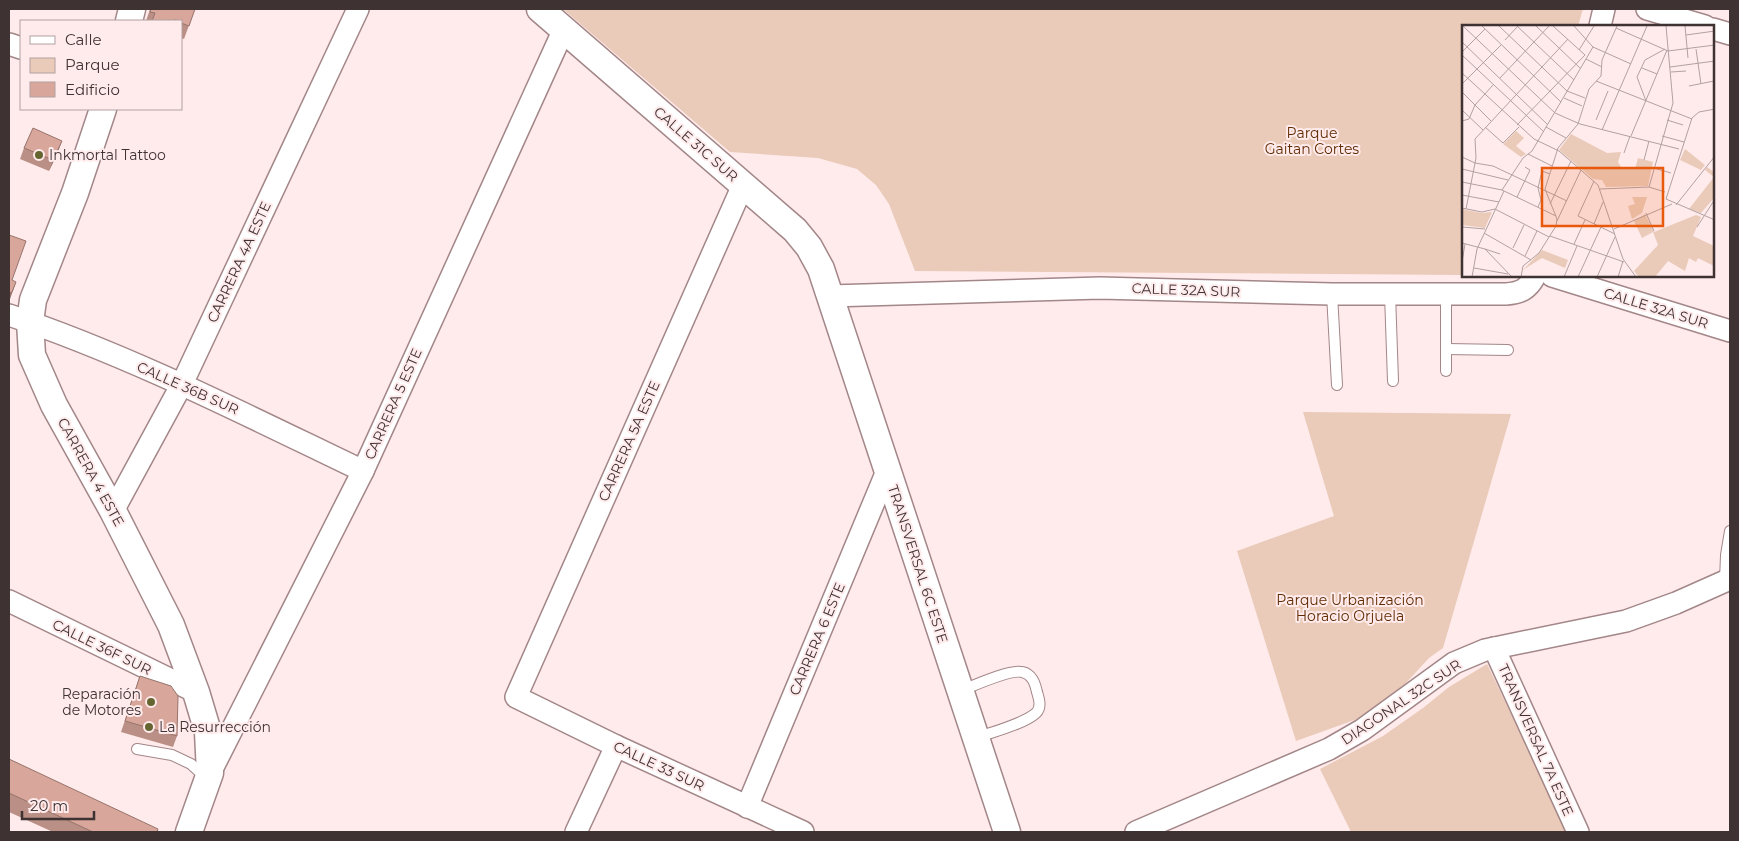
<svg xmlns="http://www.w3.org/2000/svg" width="1739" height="841" font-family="Montserrat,sans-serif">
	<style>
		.green { fill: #eacab8 }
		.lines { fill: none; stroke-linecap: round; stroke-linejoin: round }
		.service-casing { stroke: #a38688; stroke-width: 12 }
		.minor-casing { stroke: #a38688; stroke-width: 24 }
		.tertiary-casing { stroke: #a38688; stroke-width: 29 }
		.service { stroke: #fff; stroke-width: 10 }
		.minor { stroke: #fff; stroke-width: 21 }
		.tertiary { stroke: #fff; stroke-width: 26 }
		.wall { fill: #ba8f85 }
		.shaded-wall { fill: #97746c }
		.building { fill: #d8a69b; stroke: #97746c }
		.poi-dot { fill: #656531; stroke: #ffebec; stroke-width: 2 }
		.labels { text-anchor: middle; stroke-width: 4; stroke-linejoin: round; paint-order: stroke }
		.park-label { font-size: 14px; fill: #612b01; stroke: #ffebec }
		.street-label { font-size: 14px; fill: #3f3233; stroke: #ffebec }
		.poi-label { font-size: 14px; fill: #3f3233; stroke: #ffebec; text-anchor: start }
		.inset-road { fill: none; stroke: #b2a1a2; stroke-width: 1 }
		.view { fill: #e8590c; fill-opacity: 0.15; stroke: #e8590c; stroke-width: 2.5 }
		.inset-edge { fill: none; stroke: #3f3233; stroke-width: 2.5 }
	</style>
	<rect width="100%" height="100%" fill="#ffebec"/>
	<g class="green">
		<path d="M563,9H1583L1578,26H1463V275L915,271L889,204L876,185L857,169L818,158L730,152Z"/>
		<path d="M1303,412L1511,414L1443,648L1429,658L1405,684L1360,718L1296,741L1237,551L1334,516Z"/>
		<path d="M1487,664L1568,832H1351L1320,769L1383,736L1423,708L1449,687Z"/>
	</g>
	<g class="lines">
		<g class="service-casing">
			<g id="service">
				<path d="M1332,294L1337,385"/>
				<path d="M1390,294L1393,381"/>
				<path d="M1446,294V371"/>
				<path d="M1446,349L1508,350"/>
				<path d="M1725,581L1726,555L1730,531"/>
				<path d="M960,691C973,686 1010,669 1022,672C1032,674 1035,683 1037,692C1039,699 1042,707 1036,713C1024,724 992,732 976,738"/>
				<path d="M137,749L172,755L191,764L205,777"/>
			</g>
		</g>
		<g class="minor-casing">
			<g id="minor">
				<path d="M1647,9L1705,26"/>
				<path d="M1600,26L1604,9"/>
				<path d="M1713,29L1730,34"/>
				<path d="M9,44L21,48"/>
				<path d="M743,185L516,697L616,746L803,832"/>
				<path d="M1552,276L1730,331"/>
				<path d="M830,296L1100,288L1332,294H1506C1521,293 1528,289 1535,276"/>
				<path d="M9,315C131,356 246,415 363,471"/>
				<path d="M113,511L182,384L358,9"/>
				<path d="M9,601L196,692"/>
				<path d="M1494,648L1578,832"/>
				<path d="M210,773L363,471L564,29"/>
				<path d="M747,807L887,471"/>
				<path d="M576,832L616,746"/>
				<path d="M1136,832L1329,749L1362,730L1454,663L1485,650L1626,621L1676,603L1730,579"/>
			</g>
		</g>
		<g class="tertiary-casing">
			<g id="tertiary">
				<path d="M540,9L795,230L809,247L821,269L1007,832"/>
				<path d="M129,21L132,9"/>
				<path d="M103,109L75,193L33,300L30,322L32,355L54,405L113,511L171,625L196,692L208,732L210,773L189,832"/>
			</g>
		</g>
		<use href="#service" class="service"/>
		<use href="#minor" class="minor"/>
		<use href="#tertiary" class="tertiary"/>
	</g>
	<g class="wall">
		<path d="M150,9H195L184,39L181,38V21H146Z"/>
		<path d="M24,148L58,152L49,171L20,159Z"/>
		<path d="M140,676L177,736L173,747L121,732Z"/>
		<path d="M9,759L157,832H53L9,812Z"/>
	</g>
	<g class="shaded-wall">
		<path d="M62,141L58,152L49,171L53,160Z"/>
		<path d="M16,282L9,302V293Z"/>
	</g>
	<g class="building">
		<path d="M151,9H195L189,26L181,23V21L174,20V21H152L155,13L150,12Z"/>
		<path d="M33,128L62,141L53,160L24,148Z"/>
		<path d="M9,235L26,241L12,280L16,282L12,292L9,293Z"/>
		<path d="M140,676L171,686L178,696L177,736L125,721Z"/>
		<path d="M9,759L158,829L157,832H93L9,793Z"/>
	</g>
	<g class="poi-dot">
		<circle cx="39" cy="155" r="5"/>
		<circle cx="151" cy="702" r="5"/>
		<circle cx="149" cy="727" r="5"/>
	</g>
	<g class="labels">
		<g class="park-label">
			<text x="1312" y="138">Parque<tspan x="1312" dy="16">Gaitan Cortes</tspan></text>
			<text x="1350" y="605">Parque Urbanización<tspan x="1350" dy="16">Horacio Orjuela</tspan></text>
		</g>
		<g class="street-label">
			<text transform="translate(696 144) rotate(41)" y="5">CALLE 31C SUR</text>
			<text transform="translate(239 262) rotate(-65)" y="5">CARRERA 4A ESTE</text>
			<text transform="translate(1186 290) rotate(2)" y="5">CALLE 32A SUR</text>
			<text transform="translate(1656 308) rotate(17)" y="5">CALLE 32A SUR</text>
			<text transform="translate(188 388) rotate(24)" y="5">CALLE 36B SUR</text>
			<text transform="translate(393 404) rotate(-66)" y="5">CARRERA 5 ESTE</text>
			<text transform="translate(629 441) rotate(-66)" y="5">CARRERA 5A ESTE</text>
			<text transform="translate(91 472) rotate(61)" y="5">CARRERA 4 ESTE</text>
			<text transform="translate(918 564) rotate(72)" y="5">TRANSVERSAL 6C ESTE</text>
			<text transform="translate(817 639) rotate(-67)" y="5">CARRERA 6 ESTE</text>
			<text transform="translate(102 647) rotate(26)" y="5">CALLE 36F SUR</text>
			<text transform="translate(1401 702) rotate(-34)" y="5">DIAGONAL 32C SUR</text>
			<text transform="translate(1536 740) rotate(66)" y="5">TRANSVERSAL 7A ESTE</text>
			<text transform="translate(659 766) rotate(25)" y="5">CALLE 33 SUR</text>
		</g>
		<g class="poi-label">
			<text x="49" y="160">Inkmortal Tattoo</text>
			<text x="141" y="699" text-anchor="end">Reparación<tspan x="141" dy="16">de Motores</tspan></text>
			<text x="159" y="732">La Resurrección</text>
		</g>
	</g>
	<g transform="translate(1462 25)">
		<rect width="252" height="252" fill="#ffebec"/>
		<path d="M54,106L62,113L54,121L64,129L59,132L41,119ZM109,109L145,128L159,127L156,137L159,142L173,144L176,133L191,137L186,161L144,162L140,155L131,154L97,125ZM223,124L243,140L239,145L218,135ZM245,142L252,147V173L239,188L227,184L252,152L243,145ZM170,172H185L180,188L170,194L166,181L173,179ZM0,184L20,188L30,187L23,203L0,200ZM183,189L192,207L234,190L239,192L231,211L252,221V247V241L236,233L234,237L227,233L223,246L206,236L193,252H177L172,246L196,220L191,207L180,213L172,196ZM80,225L106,235L103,243L80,233L61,245Z" fill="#eacab8"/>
		<path class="inset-road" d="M1,1L93,88L118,99L217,124M20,1L99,77M37,1L105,66L123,73M55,1L112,55M74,1L118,43M91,1L123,30M112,1L131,22L169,39M223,1L226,33M154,3L206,26L253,20M224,10L253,6M43,15L56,1M0,17L85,99M234,24L239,59M117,25L132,1M0,27L23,4M0,30L82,107M124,34L140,42M183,35L203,24M208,42L253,36M180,43L195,49M209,47L224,46M0,48L72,114L97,126L136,160L161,234L174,252M175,52L184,76M175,52L183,35M38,53L87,1M134,56L230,94M0,59L39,20M227,61L252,56M0,67L29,96M102,73L120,81M253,84L237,87L230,93L204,174L253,195M0,85L21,105M134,95L146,66M205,95L221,100M0,96L7,94L13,80L31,60M55,100L123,30M23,102L41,118L57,102M84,102L104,113M140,105L185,1M169,111L205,25M200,111L222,117M162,128L168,111M66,129L90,141M0,132L13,138L31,141L105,176M182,135L187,116M192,143L209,148M0,144L46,155M132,156L116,191L153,209M0,157L40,165L94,191M187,162L211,78L204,1M138,164L187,162L203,167M40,165L61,133L70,126L131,22M0,170L37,177M55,172L68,145L63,142M88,179L109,136M214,180L253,131M76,182L79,175L76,163L80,146L88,149M0,183L20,187L33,184L87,212M4,184L14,133L13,114L106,14M184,188L192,206M95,196L119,145M132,199L141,177M0,202L23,204M235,202L253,174M152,204L210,179M22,208L69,235M88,211L162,237M0,218L23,224L50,252M112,219L123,195M51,223L62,200M23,224L38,229M63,231L75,206M0,237L3,219M12,243L46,249M10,252L15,224L42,166M59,252L61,241L77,228L94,201L95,194L83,164L96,123L116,99L127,64L139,51L140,35L155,1M102,252L115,221M116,252L139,202M135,252L153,212M156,252L161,236"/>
		<path class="view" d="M80,143H201V201H80Z"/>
		<rect width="252" height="252" class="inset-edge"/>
	</g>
	<rect width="1739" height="841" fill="none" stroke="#3f3233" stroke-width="20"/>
	<rect x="20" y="20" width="162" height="90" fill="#ffebec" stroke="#b2a1a2"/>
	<rect x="30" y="36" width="25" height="8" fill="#ffffff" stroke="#b2a1a2"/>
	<text x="65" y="45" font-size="15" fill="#3f3233">Calle</text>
	<rect x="30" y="58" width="25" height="15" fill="#eacab8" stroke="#b2a1a2"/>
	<text x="65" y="70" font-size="15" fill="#3f3233">Parque</text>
	<rect x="30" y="82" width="25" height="15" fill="#d8a69b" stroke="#b2a1a2"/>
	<text x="65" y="95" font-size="15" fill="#3f3233">Edificio</text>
	<path d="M22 811v8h72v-8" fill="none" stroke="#3f3233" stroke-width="2.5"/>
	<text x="30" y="811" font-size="15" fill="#3f3233" stroke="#ffebec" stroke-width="4" paint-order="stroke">20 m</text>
</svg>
